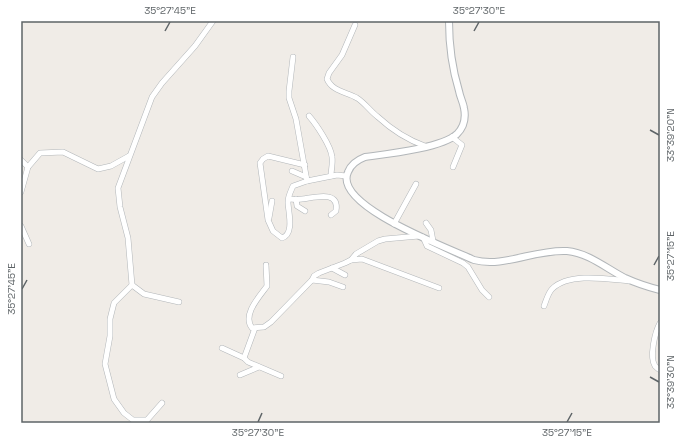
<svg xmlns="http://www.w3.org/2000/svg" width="681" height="444" font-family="'Space Grotesk',sans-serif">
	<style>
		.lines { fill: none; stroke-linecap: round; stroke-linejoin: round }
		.minor-casing { stroke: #b2b6b9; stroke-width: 6 }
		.tertiary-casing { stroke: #b2b6b9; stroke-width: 8 }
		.minor { stroke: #fff; stroke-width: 5 }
		.tertiary { stroke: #fff; stroke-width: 6 }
		.ticks { fill: none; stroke: #5e6467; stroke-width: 1.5 }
		.neatline { fill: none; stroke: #5e6467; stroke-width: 1.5 }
		.ticks-label { font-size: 10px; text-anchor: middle; fill: #5e6467 }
	</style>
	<rect width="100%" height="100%" fill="#f0ece7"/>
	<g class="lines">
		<g class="minor-casing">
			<g id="minor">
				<path d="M355,25L342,55L329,73L327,79C332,91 346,92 357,98C365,103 370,111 378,117C391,129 408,140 425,146"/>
				<path d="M293,57L289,91V98L296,119L307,181L337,175L346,176"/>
				<path d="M309,116C316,124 331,146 332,157C333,163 331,170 331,176"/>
				<path d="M452,137L462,145L453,167"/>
				<path d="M21,160L28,167"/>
				<path d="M305,165L268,156L263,159L260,163L268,220L273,231L282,238C295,234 288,211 288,202C288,196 291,191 293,186L307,181"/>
				<path d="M292,171L306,177"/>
				<path d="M21,192L28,167L40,153L63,152L98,169L111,166L129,156"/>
				<path d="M289,199C293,199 297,200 302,199C313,198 340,189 336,211L331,215"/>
				<path d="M296,199L297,206L305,211"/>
				<path d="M269,218L272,201"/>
				<path d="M426,223L431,230L433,241"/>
				<path d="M394,224L416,184"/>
				<path d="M21,226L29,244"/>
				<path d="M423,237L427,246L463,263L468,267L482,290L489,297"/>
				<path d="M351,260L362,259L439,288"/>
				<path d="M266,265L267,286C259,297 242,315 252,328L264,327L271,322L312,280L314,276L319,273L345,263L351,260L356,254L378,241L385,239L419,236"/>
				<path d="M332,268L345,275"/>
				<path d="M312,280L329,282L343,287"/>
				<path d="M132,285L144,294L179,302"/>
				<path d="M544,306C546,301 548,293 552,289C569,272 608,279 629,281"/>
				<path d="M660,323C655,332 649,357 655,366C656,367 659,370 660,370"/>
				<path d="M255,328L244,358L248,362L281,376"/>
				<path d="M222,348L244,358"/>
				<path d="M240,375L259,367"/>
				<path d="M162,403L147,420H133L124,413L114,399L105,364L110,336V319L114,303L132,285L128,238L120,207L118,188L152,97L162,83L195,46L213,21"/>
			</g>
		</g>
		<g class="tertiary-casing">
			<path id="tertiary" d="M449,21C449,45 452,68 459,91C460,97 463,102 464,108C466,118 464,127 457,134C442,148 387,154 365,157C357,160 351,164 348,172C332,206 451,249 474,260C504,268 535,249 567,251C589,253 607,269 625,278C636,283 648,287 660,290"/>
		</g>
		<use href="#minor" class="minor"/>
		<use href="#tertiary" class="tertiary"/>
	</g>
	<path class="ticks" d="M165,31L170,22M474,31L479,22M650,130L659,135M654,265L659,256M22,289L27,280M650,377L659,382M258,422L262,413M567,422L572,413"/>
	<rect width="681" height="444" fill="none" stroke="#ffffff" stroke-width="44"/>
	<rect x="22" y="22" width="637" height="400" class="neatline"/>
	<g class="ticks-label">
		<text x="170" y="14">35°27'45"E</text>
		<text x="479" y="14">35°27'30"E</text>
		<text transform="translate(670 135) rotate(-90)" y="4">33°39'20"N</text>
		<text transform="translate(670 256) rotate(-90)" y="4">35°27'15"E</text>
		<text transform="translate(11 289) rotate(-90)" y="4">35°27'45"E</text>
		<text transform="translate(670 382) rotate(-90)" y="4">33°39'30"N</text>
		<text x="258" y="436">35°27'30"E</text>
		<text x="567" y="436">35°27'15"E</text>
	</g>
</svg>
